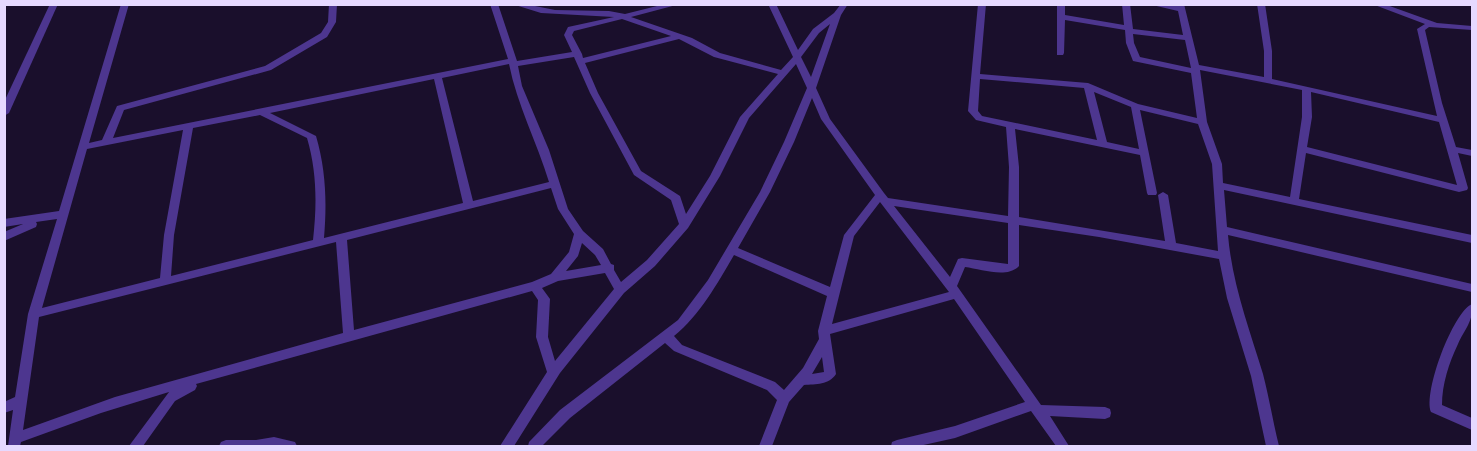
<svg xmlns="http://www.w3.org/2000/svg" width="1477" height="451" font-family="Inter,sans-serif">
	<style>
		.lines { fill: none; stroke-linecap: round; stroke-linejoin: round }
		.minor { fill: #4d368f; fill-rule: evenodd }
	</style>
	<rect width="100%" height="100%" fill="#1a0f2c"/>
	<g class="lines">
		<g class="minor">
			<path d="M50,4H58L9,113L4,116V102Z"/>
			<path d="M121,4H129L89,143L102,140L117,106L265,66L321,33L328,22L329,4H337L336,22L327,37L271,70L124,110L113,138L508,59L490,4H498L517,61L572,52L564,35L568,27L614,17L541,13L512,4H525L555,10L609,11L625,14L665,4H680L631,17L692,38L720,53L781,70L793,57L768,4H776L798,50L813,29L834,13L841,4H848L841,15L816,88L830,119L884,193L888,198L1008,216L1009,167L1006,127L976,120L968,111L978,4H986L980,74L1088,83L1138,104L1197,118L1191,73L1133,61L1126,43L1125,30L1065,20L1064,53L1063,55H1057V4H1065V15L1124,25L1122,4H1130L1133,29L1183,35L1178,11L1148,4L1177,6L1176,4H1184L1199,65L1264,77V51L1257,4H1265L1272,51V79L1437,116L1417,29L1425,24L1372,4H1384L1437,23L1472,26V30L1429,27L1425,30L1442,103L1456,147L1472,150V156L1458,153L1468,188L1467,190L1459,192L1306,153L1299,199L1472,235V243L1224,190L1227,227L1472,284V292L1228,235C1232,283 1249,328 1263,374C1269,397 1273,422 1279,446H1266L1251,376L1227,298L1219,259L1099,237L1019,225V266C1007,279 981,269 965,267L957,286L1041,405L1105,407L1110,409L1111,413L1110,417L1105,419L1050,416L1069,446H1056L1031,411L955,438L919,446H891L892,442L897,440L955,426L1025,402L954,299L830,334L836,374C829,385 816,384 804,385L789,402L772,446H759L777,400L767,390L674,351L665,343L570,418L542,446H528L529,442L560,410L678,320L708,280L760,192L784,142L807,88L796,64L749,118L720,176L688,228L655,266L624,293L560,373L514,446H500L547,372L536,337L538,300L532,291L196,384L197,386L195,390L175,401L143,446H129L169,392L101,413L21,442L20,446H8L13,410L4,413V402L15,397L28,314L57,219L36,222L37,224L36,227L4,241V232L23,224L4,227V219L59,211ZM622,19L671,36L583,58L582,54L572,35L574,31ZM830,24L811,77L801,57L819,33ZM1133,34L1185,40L1191,68L1140,57L1134,43ZM679,39L714,57L778,74L740,117L710,176L686,214L680,196L641,171L598,93L585,63ZM574,57L590,93L634,175L671,200L679,224L647,260L621,282L614,270V265L611,264L603,249L583,231L568,209L549,150L522,86L518,66ZM509,64C517,105 537,142 549,182L473,201L442,78ZM1200,70L1302,90V117L1290,197L1223,183L1222,164L1207,122ZM434,79L463,203L324,238C327,203 326,170 316,136L270,113ZM980,79L1084,88L1097,140L982,116L978,111ZM1094,92L1131,107L1139,149L1107,142ZM1311,92L1439,122L1457,185L1307,147L1312,117ZM812,98L821,119L875,195L844,235L830,287L738,248L770,192L794,142ZM1140,110L1198,124L1212,164L1218,251L1176,243L1168,195L1163,192L1158,195L1165,241L1019,217V167L1015,129L1140,155L1147,193L1148,195H1156L1157,193ZM260,115L307,138C317,172 317,205 313,240L171,276L174,235L193,128ZM183,130L164,235L160,278L42,308L87,149ZM551,188L558,209L574,234L569,252L551,274L532,282L354,330L347,240ZM880,202L949,292L832,324L854,236ZM894,206L1008,223V264L962,258L958,259L950,277ZM336,242L343,333L115,397L23,430L39,317ZM582,243L595,255L601,265L566,271L578,256ZM734,255L827,296L818,331L819,339L803,368L784,390L775,382L682,345L674,336C700,315 717,284 734,255ZM605,273L614,289L555,361L548,337L550,299L542,288L558,281ZM822,357L824,372L812,374Z"/>
			<path d="M1472,304C1474,321 1464,330 1458,344C1449,363 1442,384 1442,405L1472,418V430L1431,412C1423,392 1453,312 1472,304Z"/>
			<path d="M274,437L295,442L297,446H219L221,442L226,440H256Z"/>
		</g>
	</g>
	<rect width="1477" height="451" fill="none" stroke="#e6d9ff" stroke-width="12"/>
</svg>
